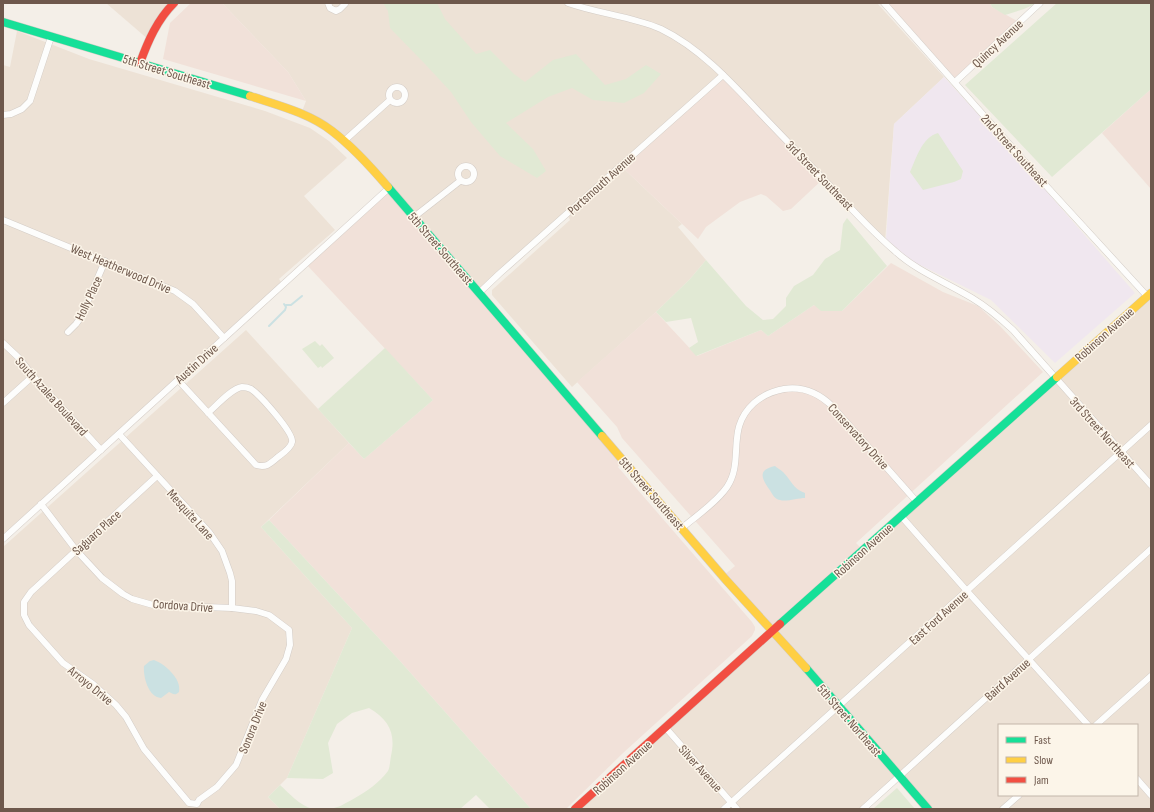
<svg xmlns="http://www.w3.org/2000/svg" width="1154" height="812" font-family="'Sofia Sans Condensed',sans-serif">
	<style>
		.residential { fill: #ede2d6; fill-rule: evenodd }
		.commercial { fill: #f1e1d9 }
		.education { fill: #f0e7ef }
		.green { fill: #e1e9d4 }
		.water { fill: #cbe1e2 }
		.lines { fill: none; stroke-linecap: round; stroke-linejoin: round }
		.stream { stroke: #cbe1e2; stroke-width: 2 }
		.street-casing { stroke: #d3ccc6; stroke-width: 7 }
		.fast-casing { stroke: #d2ccc5; stroke-width: 9 }
		.slow-casing { stroke: #d2ccc5; stroke-width: 9 }
		.jam-casing { stroke: #d2ccc5; stroke-width: 9 }
		.street { stroke: #fdfdfc; stroke-width: 6 }
		.fast { stroke: #16e098; stroke-width: 8 }
		.slow { stroke: #ffcf43; stroke-width: 8 }
		.jam { stroke: #f24e42; stroke-width: 8 }
		.labels { text-anchor: middle; stroke-width: 3; stroke-linejoin: round; paint-order: stroke }
		.street-label { font-size: 13px; fill: #6e584c; stroke: #fcf5e9 }
	</style>
	<rect width="100%" height="100%" fill="#f4efe8"/>
	<g class="residential">
		<path d="M106,3H174L149,40Z"/>
		<path d="M222,3H877L944,77L894,124L885,242L797,152L621,166L682,224L678,227L706,260L690,279L656,312L572,387L492,295V290L570,220L567,214L480,292L344,141L301,114L306,101L288,72Z"/>
		<path d="M17,31L89,59L265,111L310,128L329,141L347,158L304,196L335,230L279,279L283,285L3,539V65L10,67Z"/>
		<path d="M1151,292V809H928L899,776L863,809H575ZM999,725H1137V795H999Z"/>
		<path d="M246,330L349,443L261,527L352,628L287,778L268,797L280,809H3V547Z"/>
	</g>
	<g class="commercial">
		<path d="M191,3H222L288,72L306,101L163,59L170,23Z"/>
		<path d="M884,3H990L992,7L1019,22L955,82Z"/>
		<path d="M723,75L823,179L791,209L783,211L766,196L761,194L740,202L706,227L698,239L621,166Z"/>
		<path d="M1150,90H1151V189L1102,133Z"/>
		<path d="M389,188L624,461L618,467L752,622L755,627V630L752,636L623,753L566,809H531L400,661L269,520L349,443L364,459L433,400L306,264Z"/>
		<path d="M891,263L943,292L978,306L1000,326L1043,372L856,543L863,550L772,631L723,576L735,566L622,438L617,427L577,382L656,312L697,356L761,330L768,336L814,305L842,311Z"/>
	</g>
	<path class="education" d="M944,77L1007,146L1135,293L1055,363L991,300L910,260L886,239L894,124Z"/>
	<g class="green">
		<path d="M383,3H437L445,19L476,54L490,50L514,74L525,82L553,60L576,54L605,85L626,79L646,65L661,74L644,93L624,103L593,100L572,88L548,97L506,123L533,149L546,171L537,178L500,156L471,122L451,92L425,64L390,28L388,11Z"/>
		<path d="M990,3H1035V4L1024,9L1005,15L992,7Z"/>
		<path d="M1057,3H1151V90H1150L1052,177L965,85Z"/>
		<path d="M938,133L963,171L961,179L954,182L923,190L910,172C916,159 922,137 938,133Z"/>
		<path d="M847,218L887,266L842,311H821L814,305L768,336L761,330L696,356L689,348L698,342L691,318L666,322L656,312L690,279L706,260L746,306L763,320L773,319L786,306V298L794,286L813,275L825,259L840,250L843,224Z"/>
		<path d="M315,341L320,346L322,344L334,358L322,368L321,366L318,368L302,349Z"/>
		<path d="M385,348L433,400L364,459L318,409Z"/>
		<path d="M269,520L400,661L531,809H490L476,795L460,809H327C339,808 344,804 355,798C366,792 380,782 388,771C390,767 390,761 391,756C396,733 389,720 369,708L352,713L337,724L328,743L333,773L323,779L287,778L352,628L261,527Z"/>
		<path d="M280,785C290,794 302,808 315,809H280L268,797Z"/>
		<path d="M897,788L915,809H873Z"/>
	</g>
	<g class="water">
		<path d="M775,466C777,468 781,470 783,472C791,480 793,489 805,493V498C798,498 786,502 780,500C774,499 772,493 769,489C761,477 758,470 775,466Z"/>
		<path d="M154,660C165,664 182,679 179,692C175,696 173,694 169,692L161,698C148,697 143,676 144,666L150,661Z"/>
	</g>
	<g class="lines">
		<g class="stream">
			<path d="M286,305H291L302,296"/>
			<path d="M269,326L285,310L286,307L284,304"/>
		</g>
		<g class="street-casing">
			<g id="street">
				<path d="M328,3L330,8L336,11L340,9L345,4V3"/>
				<path d="M568,3C599,14 631,16 661,29C700,48 731,82 760,113C785,139 810,165 835,191C854,212 874,233 895,251C918,272 946,282 972,298C987,307 1000,318 1013,330L1151,485"/>
				<path d="M884,3L1049,189L1147,296"/>
				<path d="M955,82L1040,3"/>
				<circle cx="397" cy="95" r="8"/>
				<path d="M3,115L11,114L22,109L30,101L51,37"/>
				<path d="M344,141L390,100"/>
				<circle cx="466" cy="174" r="8"/>
				<path d="M414,217L460,181"/>
				<path d="M3,220L175,291L193,304L224,338"/>
				<path d="M480,292L499,274L723,75"/>
				<path d="M68,332L76,324L81,317L105,261"/>
				<path d="M3,343L19,358L33,376L101,450"/>
				<path d="M178,380L256,465C266,468 270,464 278,457C282,454 291,448 292,442C294,433 260,395 251,389C249,388 245,387 242,387C232,388 216,406 208,413"/>
				<path d="M3,403L33,376"/>
				<path d="M119,434L209,532L222,551L230,573L232,581V608"/>
				<path d="M41,504L76,550L102,578L123,594L132,599L153,605L232,608L256,611L269,615L289,630L290,645L286,659L262,700L236,765L217,787L199,800L197,804L189,803L144,749L126,717L116,705L93,684L63,663L29,625L24,615V602L31,592L157,476"/>
				<path d="M901,516L967,591L1088,725"/>
				<path d="M682,528C696,516 716,503 727,487C745,460 725,429 754,403C763,395 773,391 784,389C804,386 819,393 833,407L917,502"/>
				<path d="M3,539L389,188"/>
				<path d="M1096,725L1151,676"/>
				<path d="M665,727L737,809"/>
				<path d="M1137,779L1151,795"/>
				<path d="M724,809L1151,425"/>
				<path d="M863,809L1151,549"/>
				<path d="M1003,809L1019,795"/>
			</g>
		</g>
		<g class="fast-casing">
			<g id="fast">
				<path d="M3,22L250,96"/>
				<path d="M388,187L602,436"/>
				<path d="M780,624L1057,377"/>
				<path d="M806,668L928,809"/>
			</g>
		</g>
		<g class="slow-casing">
			<g id="slow">
				<path d="M250,96C277,105 309,113 332,131C353,147 371,167 388,187"/>
				<path d="M1057,377L1151,293"/>
				<path d="M602,436L726,580L806,668"/>
			</g>
		</g>
		<g class="jam-casing">
			<g id="jam">
				<path d="M140,63C148,41 157,20 174,3"/>
				<path d="M575,809L780,624"/>
			</g>
		</g>
		<use href="#street" class="street"/>
		<use href="#fast" class="fast"/>
		<use href="#slow" class="slow"/>
		<use href="#jam" class="jam"/>
	</g>
	<g class="labels">
		<g class="street-label">
			<text transform="translate(997 43) rotate(-43)" y="5">Quincy Avenue</text>
			<text transform="translate(167 71) rotate(17)" y="5">5th Street Southeast</text>
			<text transform="translate(1015 150) rotate(48)" y="5">2nd Street Southeast</text>
			<text transform="translate(820 175) rotate(46)" y="5">3rd Street Southeast</text>
			<text transform="translate(601 183) rotate(-42)" y="5">Portsmouth Avenue</text>
			<text transform="translate(441 248) rotate(49)" y="5">5th Street Southeast</text>
			<text transform="translate(121 268) rotate(23)" y="5">West Heatherwood Drive</text>
			<text transform="translate(88 298) rotate(-65)" y="5">Holly Place</text>
			<text transform="translate(1104 334) rotate(-42)" y="5">Robinson Avenue</text>
			<text transform="translate(196 363) rotate(-42)" y="5">Austin Drive</text>
			<text transform="translate(52 396) rotate(48)" y="5">South Azalea Boulevard</text>
			<text transform="translate(1103 432) rotate(48)" y="5">3rd Street Northeast</text>
			<text transform="translate(859 436) rotate(48)" y="5">Conservatory Drive</text>
			<text transform="translate(652 493) rotate(49)" y="5">5th Street Southeast</text>
			<text transform="translate(191 514) rotate(48)" y="5">Mesquite Lane</text>
			<text transform="translate(96 532) rotate(-42)" y="5">Saguaro Place</text>
			<text transform="translate(863 550) rotate(-42)" y="5">Robinson Avenue</text>
			<text transform="translate(183 605) rotate(4)" y="5">Cordova Drive</text>
			<text transform="translate(938 617) rotate(-42)" y="5">East Ford Avenue</text>
			<text transform="translate(1007 679) rotate(-42)" y="5">Baird Avenue</text>
			<text transform="translate(91 685) rotate(39)" y="5">Arroyo Drive</text>
			<text transform="translate(850 720) rotate(49)" y="5">5th Street Northeast</text>
			<text transform="translate(252 727) rotate(-68)" y="5">Sonora Drive</text>
			<text transform="translate(622 767) rotate(-42)" y="5">Robinson Avenue</text>
			<text transform="translate(701 768) rotate(48)" y="5">Silver Avenue</text>
		</g>
	</g>
	<rect width="1154" height="812" fill="none" stroke="#6e584c" stroke-width="8"/>
	<rect x="998" y="724" width="140" height="72" fill="#fcf5e9" stroke="#c3b6aa"/>
	<rect x="1006" y="737" width="20" height="6" fill="#16e098" stroke="#c3b6aa"/>
	<text x="1034" y="744" font-size="12" fill="#6e584c">Fast</text>
	<rect x="1006" y="757" width="20" height="6" fill="#ffcf43" stroke="#c3b6aa"/>
	<text x="1034" y="764" font-size="12" fill="#6e584c">Slow</text>
	<rect x="1006" y="777" width="20" height="6" fill="#f24e42" stroke="#c3b6aa"/>
	<text x="1034" y="784" font-size="12" fill="#6e584c">Jam</text>
</svg>
